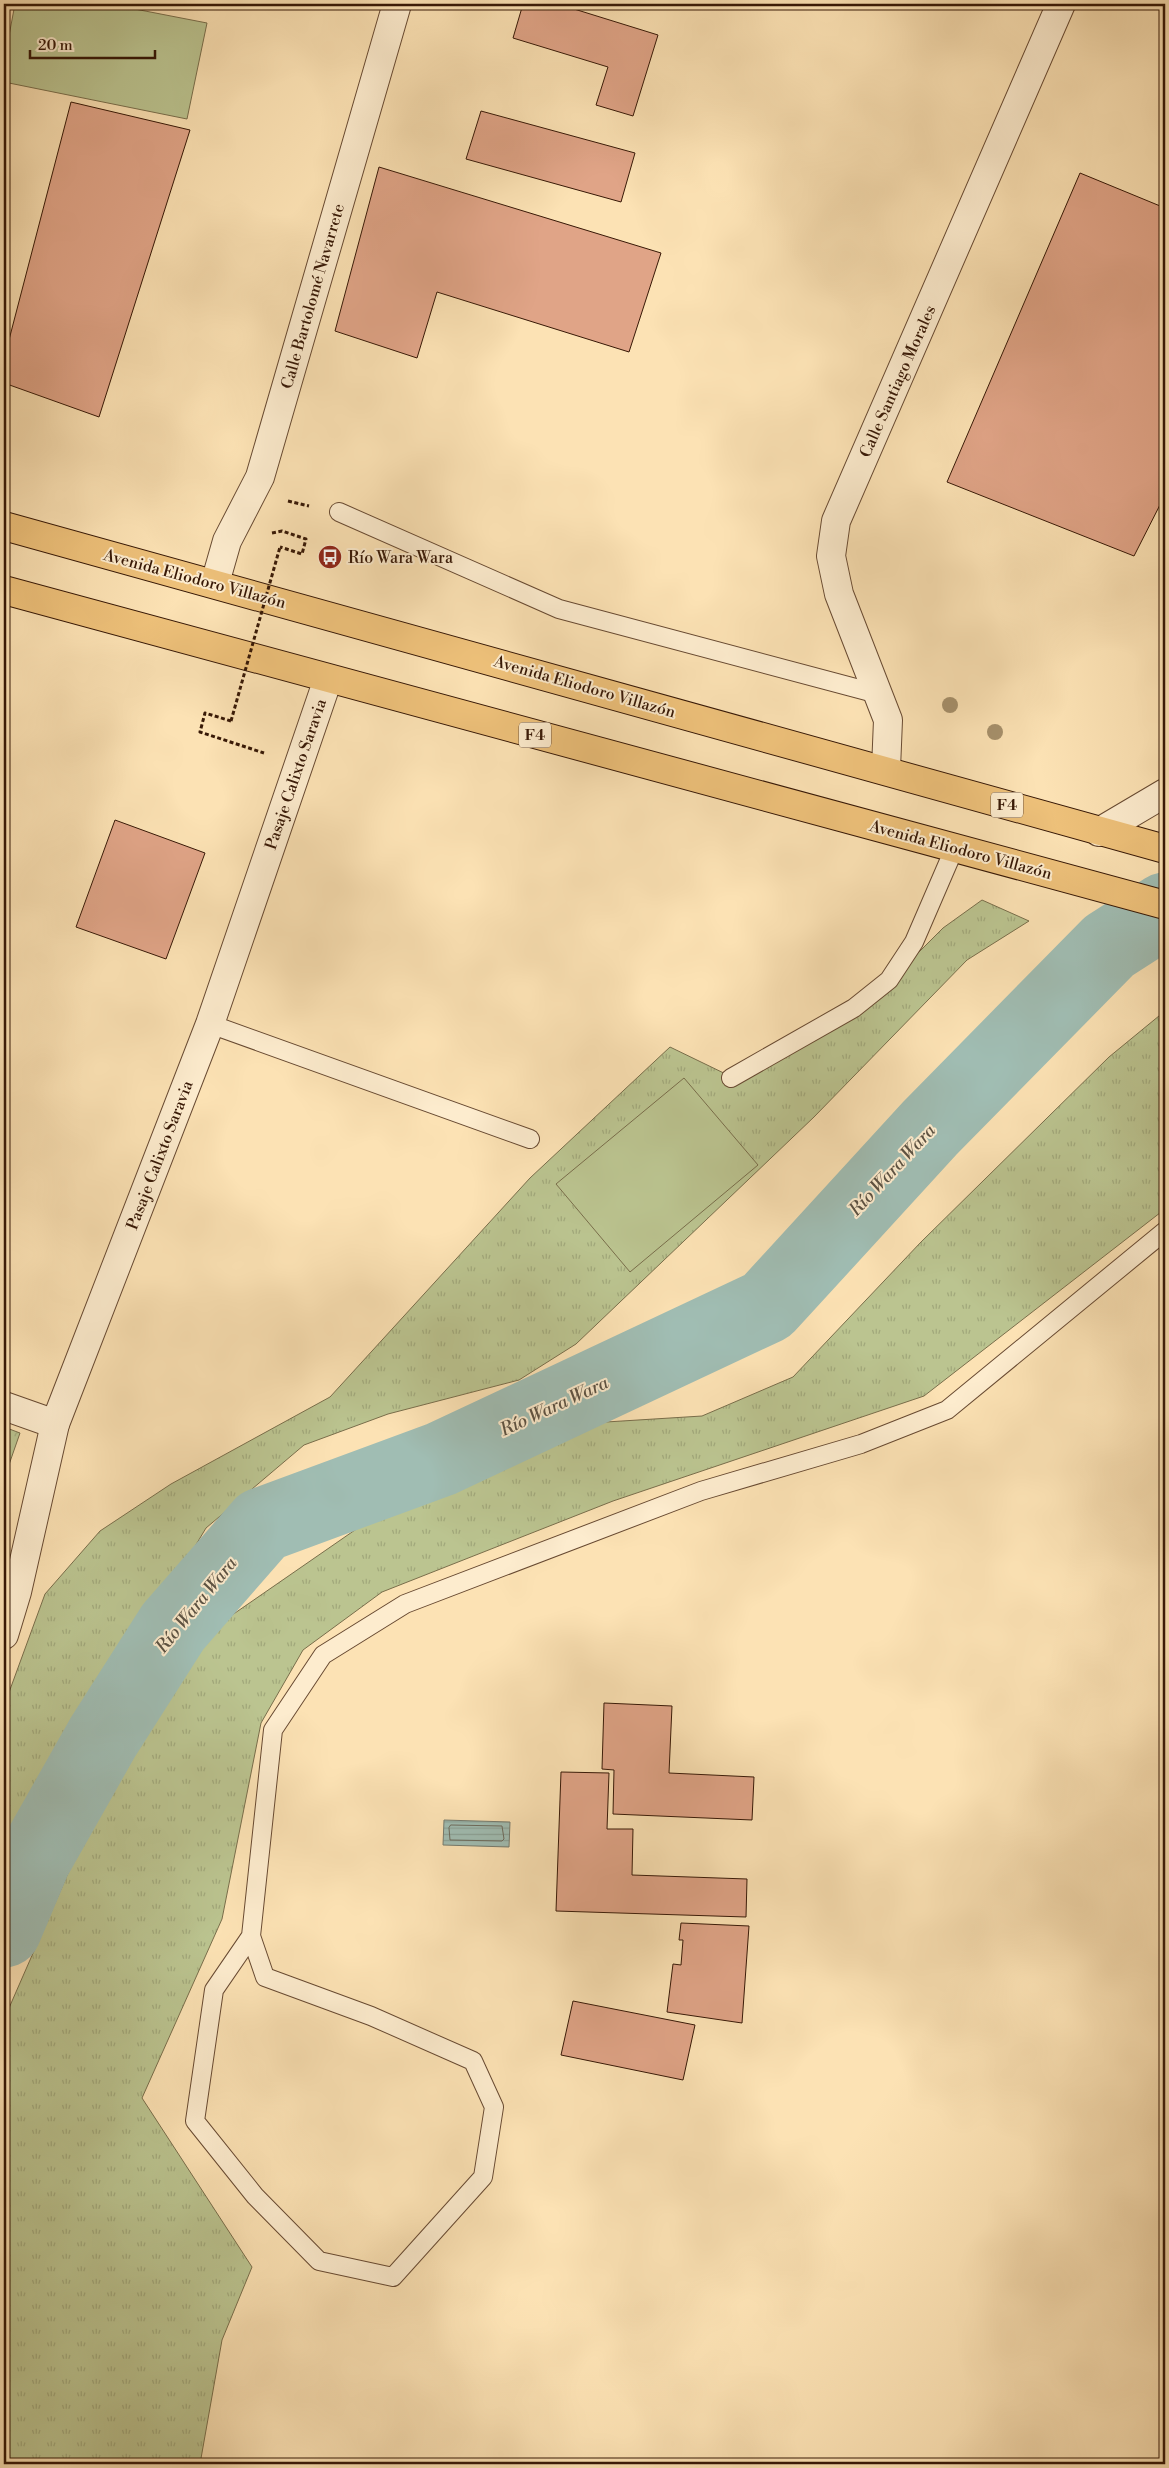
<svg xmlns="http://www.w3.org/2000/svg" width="1169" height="2468" font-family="'Libre Bodoni',serif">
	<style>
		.grass { fill: url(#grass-tufts); stroke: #796e4b }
		.forest { fill: url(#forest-crowns); stroke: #796e4b }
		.park { fill: #bbc490; stroke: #796e4b }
		.water { fill: url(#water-rules); stroke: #767b6e }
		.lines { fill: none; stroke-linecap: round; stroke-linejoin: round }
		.shore { stroke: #6c6a5c; stroke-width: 1 }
		.river { stroke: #a0bdb3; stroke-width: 75 }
		.building { fill: #e0a487; stroke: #371806 }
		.lane-casing { stroke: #684a32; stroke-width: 20 }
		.street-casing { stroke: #684a32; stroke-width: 30 }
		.highway-casing { stroke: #371806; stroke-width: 30 }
		.path { stroke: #371806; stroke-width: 3; stroke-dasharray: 4 2.5; stroke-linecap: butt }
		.lane { stroke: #fdecce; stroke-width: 18 }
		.street { stroke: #fdecce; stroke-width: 28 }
		.highway { stroke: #eec17a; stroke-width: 28 }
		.path-bridge { stroke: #371806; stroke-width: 3; stroke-dasharray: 4 2.5; stroke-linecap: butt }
		.tree { fill: #a6906b }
		.labels { text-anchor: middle; stroke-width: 4; stroke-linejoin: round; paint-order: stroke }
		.shield { fill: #fdecce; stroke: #725842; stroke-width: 1 }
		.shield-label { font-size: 15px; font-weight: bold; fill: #371806 }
		.street-label { font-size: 16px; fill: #371806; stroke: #fdecce }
		.poi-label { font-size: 16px; fill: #371806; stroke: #fdecce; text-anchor: start }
		.water-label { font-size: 18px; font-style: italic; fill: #5c5243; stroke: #fdecce }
	</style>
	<defs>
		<pattern id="grass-tufts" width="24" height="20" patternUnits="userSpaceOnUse" patternTransform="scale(1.25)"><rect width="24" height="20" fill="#bbc490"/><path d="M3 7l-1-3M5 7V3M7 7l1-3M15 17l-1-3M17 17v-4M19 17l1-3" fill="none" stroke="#a1a87b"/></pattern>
		<pattern id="forest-crowns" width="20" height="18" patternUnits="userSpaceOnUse" patternTransform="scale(1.25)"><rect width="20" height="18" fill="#bbc490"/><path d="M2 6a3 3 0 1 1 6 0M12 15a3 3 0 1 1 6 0" fill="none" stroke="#a1a87b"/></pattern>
		<pattern id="water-rules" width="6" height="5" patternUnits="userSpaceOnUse" patternTransform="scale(1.25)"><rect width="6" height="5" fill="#a0bdb3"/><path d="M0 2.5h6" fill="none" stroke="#8aa298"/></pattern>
	</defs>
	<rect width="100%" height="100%" fill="#fce2b4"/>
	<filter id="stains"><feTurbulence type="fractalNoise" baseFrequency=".004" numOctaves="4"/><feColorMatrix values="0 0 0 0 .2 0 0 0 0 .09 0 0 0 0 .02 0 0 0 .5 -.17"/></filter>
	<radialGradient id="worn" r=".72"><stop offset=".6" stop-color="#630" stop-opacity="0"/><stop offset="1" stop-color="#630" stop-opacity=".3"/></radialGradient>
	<g class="grass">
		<path d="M982,900L1029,921L967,960L814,1117L576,1344L519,1380L388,1414L304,1445L206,1528L56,1778L4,1893V1706L45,1594L100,1531L171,1484L330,1397L530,1178L670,1047L734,1078L880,991L943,928Z"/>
		<path d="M1165,1011V1209L924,1396L613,1501L382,1592L303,1650L261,1723L222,1919L142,2098L252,2267L222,2340L200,2464H4V2041L9,2008L139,1711L222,1622L394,1503L487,1455L590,1423L702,1416L793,1377L921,1242L1109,1057Z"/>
	</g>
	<path class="forest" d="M4,1427L20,1433L4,1479Z"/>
	<g class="park">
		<path d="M15,4H109L207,23L187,119L4,82V62Z"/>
		<path d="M684,1078L758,1165L630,1272L556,1184Z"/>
	</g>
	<path class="water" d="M444,1820L510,1822L509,1847L443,1845Z"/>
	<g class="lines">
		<path class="shore" d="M451,1825L502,1826L504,1839L502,1841L450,1840L449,1828Z"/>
		<path class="river" d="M4,1930L34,1859L103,1737L173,1627L262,1525L441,1459L767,1306L930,1128L1109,946L1165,910"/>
	</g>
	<g class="building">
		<path d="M523,4H558L658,35L633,116L596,105L608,67L513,38Z"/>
		<path d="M71,102L190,130L99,417L4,383V359Z"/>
		<path d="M481,111L635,153L621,202L466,159Z"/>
		<path d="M379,167L661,253L629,352L437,292L417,358L335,331Z"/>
		<path d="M1080,173L1165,208V495L1134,556L947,482Z"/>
		<path d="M115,820L205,853L166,959L76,927Z"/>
		<path d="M604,1703L672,1706L669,1773L754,1777L752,1820L613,1814L614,1770L602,1769Z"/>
		<path d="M561,1772L609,1773L607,1829H633L632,1875L747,1879L746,1917L556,1911Z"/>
		<path d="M681,1923L749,1926L742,2023L667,2012L673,1964L681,1965L683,1940H679Z"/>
		<path d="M573,2001L695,2025L683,2080L561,2055Z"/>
	</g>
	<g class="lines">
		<g class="lane-casing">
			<g id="lane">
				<path d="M339,512L559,609L878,694"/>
				<path d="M210,1024L530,1139"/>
				<path d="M731,1078L854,1008L889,980L914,942L955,847"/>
				<path d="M251,1936L214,1990L195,2121L255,2196L319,2261L393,2277L483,2177L494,2107L473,2061L371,2016L265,1977L251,1936L273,1730L323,1655L405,1604L701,1491L861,1444L947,1410L1165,1231"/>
			</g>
		</g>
		<g class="street-casing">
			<g id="street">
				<path d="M215,583L227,541L260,477L397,4"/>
				<path d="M886,769L888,720L839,594L831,556L836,521L1061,4"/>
				<path d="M1099,832L1165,793"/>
				<path d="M4,1406L55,1424"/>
				<path d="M4,1635L17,1592L55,1424L210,1024L328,679"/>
			</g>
		</g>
		<g class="highway-casing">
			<g id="highway">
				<path d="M4,526L1165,849"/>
				<path d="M4,590L1165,905"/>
			</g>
		</g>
		<g class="path">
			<path d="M288,501L309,506"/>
			<path d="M272,533L282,531L306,539L302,554L280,547"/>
			<path d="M231,721L205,713L200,732L264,753"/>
		</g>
		<use href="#lane" class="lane"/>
		<use href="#street" class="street"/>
		<use href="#highway" class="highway"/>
		<path class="path-bridge" d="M231,721L280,547"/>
	</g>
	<g class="tree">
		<circle cx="950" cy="705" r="8"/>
		<circle cx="995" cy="732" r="8"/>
	</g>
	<defs>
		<g id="bus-disc" transform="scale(1.25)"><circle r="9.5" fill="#8f2418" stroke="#fdecce"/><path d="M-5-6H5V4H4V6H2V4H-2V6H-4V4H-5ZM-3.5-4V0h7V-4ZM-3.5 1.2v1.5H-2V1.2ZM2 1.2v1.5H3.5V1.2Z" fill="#fff"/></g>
	</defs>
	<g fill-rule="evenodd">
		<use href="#bus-disc" x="330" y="557"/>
	</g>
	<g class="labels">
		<g class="shield">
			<rect x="519" y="722.5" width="32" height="25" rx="4"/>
			<rect x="991" y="792.5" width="32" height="25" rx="4"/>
		</g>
		<g class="shield-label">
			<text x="535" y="740">F4</text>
			<text x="1007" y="810">F4</text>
		</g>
		<g class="street-label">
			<text transform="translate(312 296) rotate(-74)" y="6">Calle Bartolomé Navarrete</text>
			<text transform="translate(897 381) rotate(-66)" y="6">Calle Santiago Morales</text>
			<text transform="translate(195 578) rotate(15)" y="6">Avenida Eliodoro Villazón</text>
			<text transform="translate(585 686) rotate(16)" y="6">Avenida Eliodoro Villazón</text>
			<text transform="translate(295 774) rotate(-71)" y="6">Pasaje Calixto Saravia</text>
			<text transform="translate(961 849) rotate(15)" y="6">Avenida Eliodoro Villazón</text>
			<text transform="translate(159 1155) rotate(-69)" y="6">Pasaje Calixto Saravia</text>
		</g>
		<g class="poi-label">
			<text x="348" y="563">Río Wara Wara</text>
		</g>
		<g class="water-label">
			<text transform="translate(892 1170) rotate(-47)" y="6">Río Wara Wara</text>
			<text transform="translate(554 1406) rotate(-25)" y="6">Río Wara Wara</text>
			<text transform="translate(196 1605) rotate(-51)" y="6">Río Wara Wara</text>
		</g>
	</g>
	<rect width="1169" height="2468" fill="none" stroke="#fce2b4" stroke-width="20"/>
	<rect x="5" y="5" width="1159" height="2458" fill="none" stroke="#371806" stroke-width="2.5"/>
	<rect x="10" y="10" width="1149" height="2448" fill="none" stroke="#371806"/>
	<path d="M30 50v8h125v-8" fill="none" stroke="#371806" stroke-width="2.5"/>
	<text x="38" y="50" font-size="15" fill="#371806" stroke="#fdecce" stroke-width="4" paint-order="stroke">20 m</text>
	<rect width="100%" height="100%" filter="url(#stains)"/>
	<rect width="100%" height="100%" fill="url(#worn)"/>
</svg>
